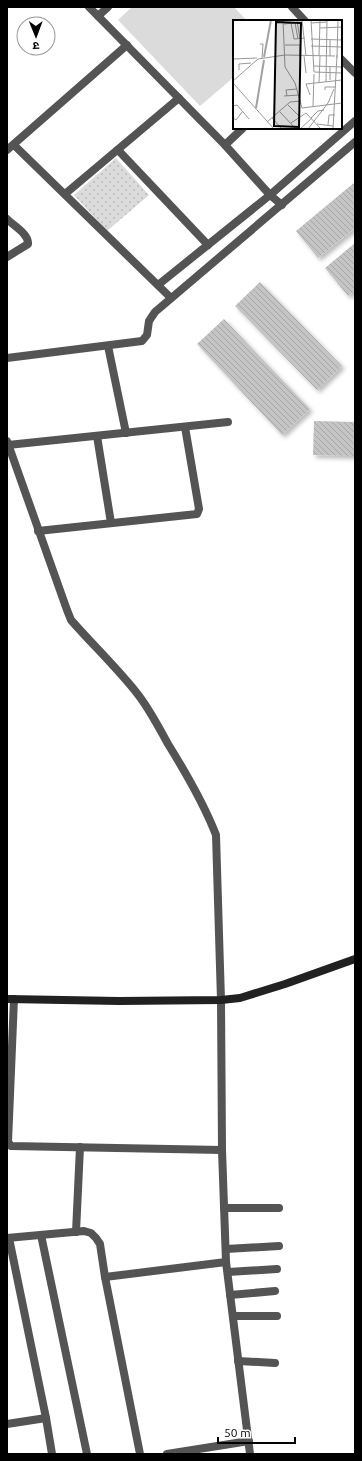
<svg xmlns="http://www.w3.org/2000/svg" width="362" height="1461" font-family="Ubuntu,'Noto Sans Devanagari',sans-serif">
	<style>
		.grass { fill: #dbdbdb }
		.park { fill: url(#park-dots) }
		.building { fill: url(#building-back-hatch); filter: url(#shadow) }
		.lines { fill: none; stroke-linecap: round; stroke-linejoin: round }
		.street { stroke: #545454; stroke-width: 8 }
		.secondary { stroke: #212121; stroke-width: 8 }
		.inset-river { fill: none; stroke: #a2a2a2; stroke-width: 2 }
		.inset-road { fill: none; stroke: #999; stroke-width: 1 }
		.view { fill: #000; fill-opacity: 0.15; stroke: #000; stroke-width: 2 }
		.inset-edge { fill: none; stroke: #000; stroke-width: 2 }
	</style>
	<defs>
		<pattern id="park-dots" width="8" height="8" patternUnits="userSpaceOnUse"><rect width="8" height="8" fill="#dbdbdb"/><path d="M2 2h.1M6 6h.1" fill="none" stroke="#bababa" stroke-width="1.8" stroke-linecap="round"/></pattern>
		<pattern id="building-back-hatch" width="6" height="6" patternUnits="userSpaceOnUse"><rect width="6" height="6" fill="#c4c4c4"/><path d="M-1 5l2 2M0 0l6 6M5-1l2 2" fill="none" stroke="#a7a7a7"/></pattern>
		<filter id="shadow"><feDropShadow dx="3" dy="3" stdDeviation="2" flood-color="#0004"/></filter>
	</defs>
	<rect width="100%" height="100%" fill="#fff"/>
	<path class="grass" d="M132,7H234L247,21H234V77L200,106L118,20Z"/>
	<path class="park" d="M116,158L149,195L107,231L74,195Z"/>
	<g class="building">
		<path d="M355,182V228L318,258L296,231Z"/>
		<path d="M355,243V291L348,296L325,268Z"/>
		<path d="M260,282L342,366L317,390L235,306Z"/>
		<path d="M224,319L310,409L282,435L197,344Z"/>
		<path d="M314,421L355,422V456L313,455Z"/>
	</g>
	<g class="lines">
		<g class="street">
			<path d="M89,7L225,145L270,195L282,205"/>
			<path d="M292,7L305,21"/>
			<path d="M98,16L108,7"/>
			<path d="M341,59L355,73"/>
			<path d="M14,145L171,298"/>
			<path d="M225,145L243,128"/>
			<path d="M7,150L127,45"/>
			<path d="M118,150L208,245"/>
			<path d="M65,194L179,98"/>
			<path d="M7,219C14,226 29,234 28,244L7,257"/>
			<path d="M158,285L270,195L355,121"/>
			<path d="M108,346L126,433"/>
			<path d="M7,358L142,341L147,335L149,321L155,312L355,142"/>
			<path d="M97,436L111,523"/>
			<path d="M7,441L67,610L71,620C92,644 116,667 136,692C149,708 158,726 168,744C186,773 204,804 216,835L221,1000L222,1150L226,1262L250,1454"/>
			<path d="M8,445L228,422"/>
			<path d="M38,531L197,514L199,509L185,427"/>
			<path d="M14,999L8,1142L11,1146L222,1150"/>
			<path d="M224,1208H279"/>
			<path d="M76,1232L80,1147"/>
			<path d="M41,1235L87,1454"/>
			<path d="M7,1238L84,1231L91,1233L96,1238L100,1244L105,1277L140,1454"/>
			<path d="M9,1238L46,1418L52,1454"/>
			<path d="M226,1249L279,1246"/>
			<path d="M228,1272L277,1269"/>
			<path d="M105,1277L226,1262"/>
			<path d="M230,1295L275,1291"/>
			<path d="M233,1316H277"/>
			<path d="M238,1361L275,1363"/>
			<path d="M7,1424L46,1418"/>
			<path d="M167,1454L249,1441"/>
		</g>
		<path class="secondary" d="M7,999L119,1001L221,1000L240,998L285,984L355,959"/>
	</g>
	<g transform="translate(233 20)">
		<rect width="109" height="109" fill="#fff"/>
		<path class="inset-river" d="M31,37L38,0M23,88L31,40"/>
		<path class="inset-road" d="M50,0L52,47L62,63L69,88L109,83M69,0L73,36M78,0L81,52L109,53M64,1L67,19M58,3L61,19L72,18M62,3L65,19M78,3L94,2M51,4L69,2M87,8L109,7M78,19L109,20M27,24H30L29,38M52,25H67V36M78,26L109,27M104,35L105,0M71,36L73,53M86,36L87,0M97,36V20M0,39L24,38M81,46L109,47M6,50V44L18,43M97,60V46M0,61L25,39L52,35L102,36M93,62L94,0M0,63L41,109M86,63L87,36M92,70V67H103M77,75L73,64L109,60M51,76L66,75M54,76L53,70L64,69M55,85L66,96M0,86L4,85L16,99M80,86L81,54M47,92L63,109M0,98L3,100L10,91M39,98L49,109M78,98L85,91L91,90M34,102L57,82L68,81M58,103L73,93L88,109M84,104L100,106M95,105L96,95H102M67,109L79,98M75,109L95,83L101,69M100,109L104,35V38"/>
		<path class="view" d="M43,2L68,3L66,107L41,106Z"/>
		<rect width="109" height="109" class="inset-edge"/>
	</g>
	<rect width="362" height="1461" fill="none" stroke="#000000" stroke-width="16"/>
	<g transform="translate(36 36) rotate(179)"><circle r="19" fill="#ffffff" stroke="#999999"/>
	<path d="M0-3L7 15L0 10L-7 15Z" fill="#000000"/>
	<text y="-6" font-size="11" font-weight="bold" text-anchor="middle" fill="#000000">उ</text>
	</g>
	<path d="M218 1437v6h77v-6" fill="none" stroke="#000000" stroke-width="2"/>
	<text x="224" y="1437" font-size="12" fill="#000000" stroke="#ffffff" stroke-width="3" paint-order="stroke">50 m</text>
</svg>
